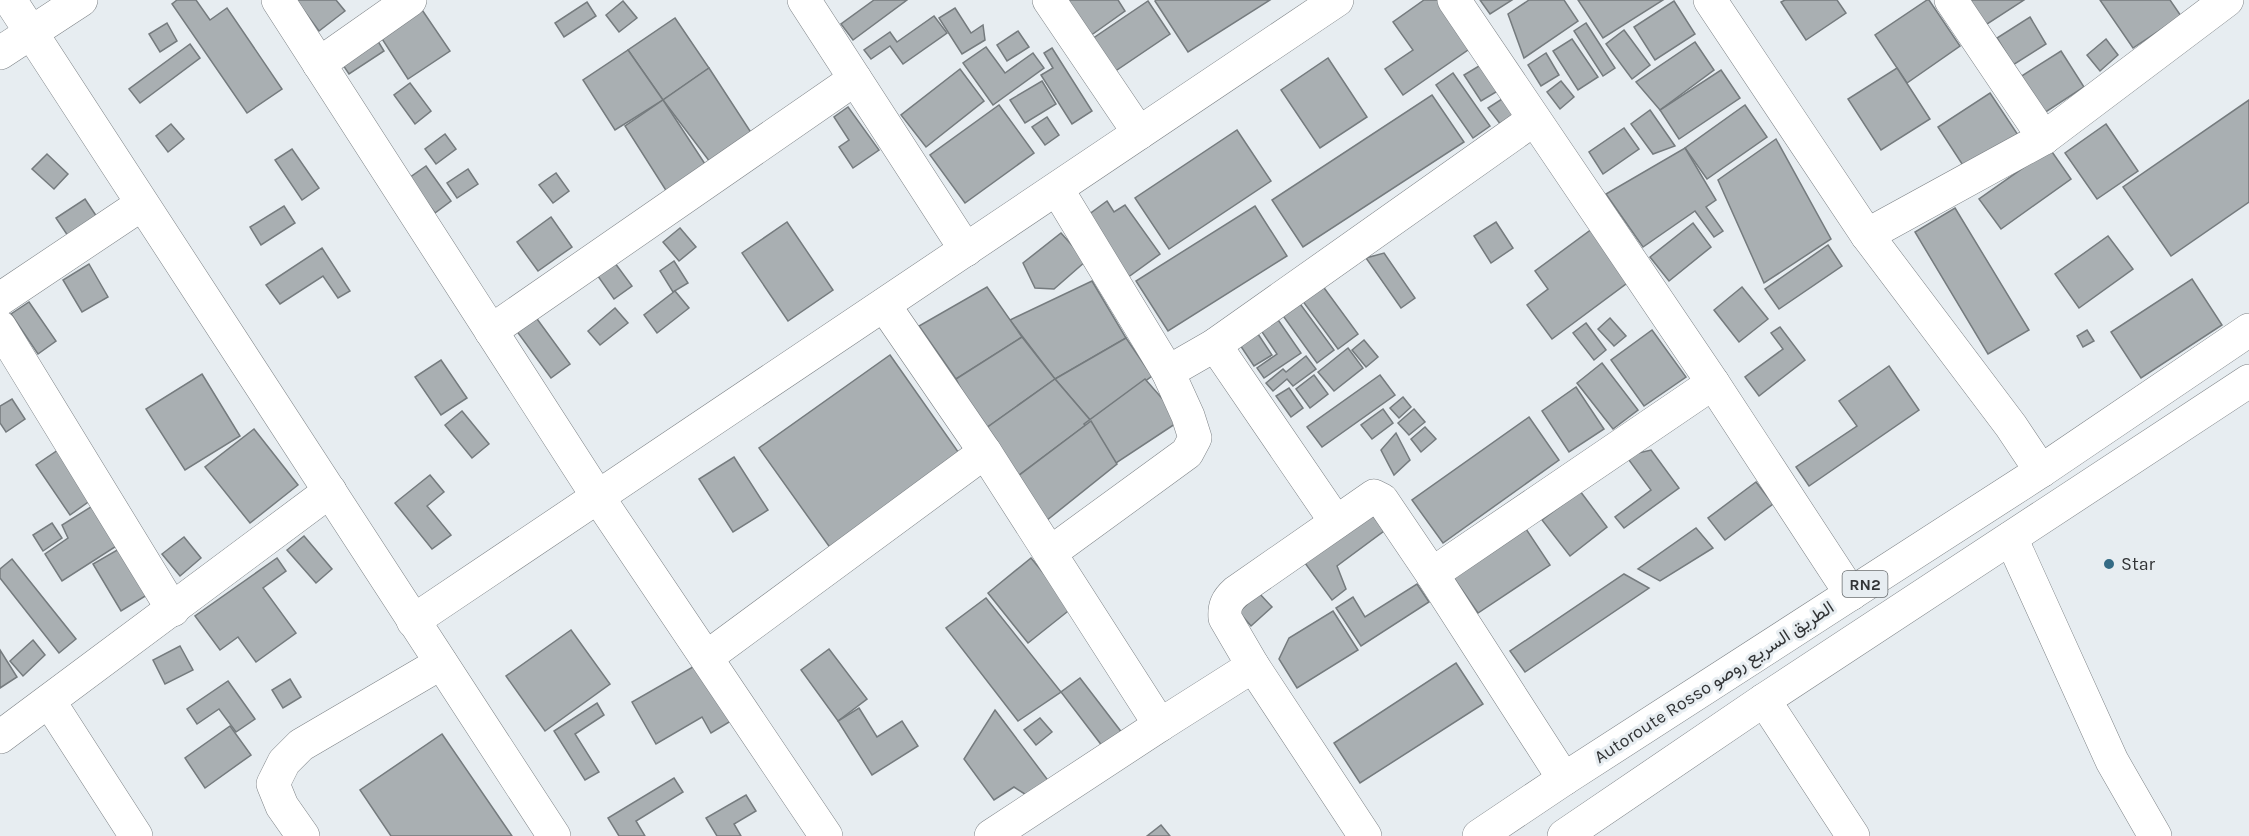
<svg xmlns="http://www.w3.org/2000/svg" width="2249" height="836" font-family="Karla,Vazirmatn,sans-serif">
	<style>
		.building { fill: #a9afb2; stroke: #757b7e; stroke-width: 1.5 }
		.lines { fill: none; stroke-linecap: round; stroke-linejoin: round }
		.street-casing { stroke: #7e8387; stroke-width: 34 }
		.secondary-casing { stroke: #7e8387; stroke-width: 34 }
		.highway-casing { stroke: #7e8387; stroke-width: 34 }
		.street { stroke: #fff; stroke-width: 33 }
		.secondary { stroke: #fff; stroke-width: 33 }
		.highway { stroke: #fff; stroke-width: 33 }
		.poi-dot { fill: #346b85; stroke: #e7edf1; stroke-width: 2 }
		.labels { text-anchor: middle; stroke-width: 6; stroke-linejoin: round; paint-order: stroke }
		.shield { fill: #e7edf1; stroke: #686c6e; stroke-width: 1.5 }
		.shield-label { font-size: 16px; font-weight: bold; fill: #323436 }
		.poi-label { font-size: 18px; fill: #323436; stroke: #e7edf1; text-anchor: start }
		.street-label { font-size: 18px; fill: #323436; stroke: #e7edf1 }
	</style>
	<rect width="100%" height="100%" fill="#e7edf1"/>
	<g class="building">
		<path d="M177,0H196L210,20L227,8L282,89L247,113L172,4Z"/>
		<path d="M296,0H336L345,11L319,31Z"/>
		<path d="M874,0H907L853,40L841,24Z"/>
		<path d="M1066,0H1118L1125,11L1090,36Z"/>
		<path d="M1156,0H1270L1188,52L1155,1Z"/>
		<path d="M1424,0H1448L1478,43L1403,95L1385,69L1413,50L1393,22Z"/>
		<path d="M1480,0H1512L1490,14Z"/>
		<path d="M1529,0H1564L1578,21L1524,58L1508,14Z"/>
		<path d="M1578,0H1663L1603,38Z"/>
		<path d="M1785,0H1837L1846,13L1806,40L1781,2Z"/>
		<path d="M1927,0H1929L1960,46L1907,83L1875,35Z"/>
		<path d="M1963,0H2024L1981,28Z"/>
		<path d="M2100,0H2170L2181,16L2133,48Z"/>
		<path d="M416,1L450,51L408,79L375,28Z"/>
		<path d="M623,1L637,18L619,32L606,15Z"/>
		<path d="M1148,1L1170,34L1114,72L1092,39Z"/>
		<path d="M1674,1L1695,34L1655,60L1634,27Z"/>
		<path d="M587,2L596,16L564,37L555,23Z"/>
		<path d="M955,8L971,33L983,25L985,40L962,54L939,18Z"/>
		<path d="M934,16L947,33L903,64L890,46L871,59L864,50L890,32L897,42Z"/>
		<path d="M2030,17L2046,44L2013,65L1997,38Z"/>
		<path d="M675,18L709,68L663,100L628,50Z"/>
		<path d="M167,23L177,41L160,52L149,34Z"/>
		<path d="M1586,23L1615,68L1603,76L1574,31Z"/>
		<path d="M1624,30L1650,65L1632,79L1606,44Z"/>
		<path d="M1018,31L1029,47L1007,61L997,45Z"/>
		<path d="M373,33L384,51L349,74L337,56Z"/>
		<path d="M1572,39L1598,77L1578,90L1553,51Z"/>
		<path d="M2106,39L2118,55L2100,71L2087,55Z"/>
		<path d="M1695,42L1714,70L1660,110L1636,82Z"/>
		<path d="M190,44L200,58L140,103L129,89Z"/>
		<path d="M986,47L1005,73L1033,53L1044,68L993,105L963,63Z"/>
		<path d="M1052,48L1092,111L1072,124L1041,75L1053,68L1044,53Z"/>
		<path d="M628,50L663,100L615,130L583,80Z"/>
		<path d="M2061,51L2084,87L2041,115L2017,79Z"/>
		<path d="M1546,53L1559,75L1541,86L1528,65Z"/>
		<path d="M1328,58L1367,117L1320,148L1281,90Z"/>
		<path d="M1484,63L1501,89L1481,101L1464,75Z"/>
		<path d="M709,68L752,134L710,162L663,100Z"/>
		<path d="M1897,68L1930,119L1881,150L1848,99Z"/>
		<path d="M960,69L984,101L926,147L901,115Z"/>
		<path d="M1721,70L1740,98L1679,139L1660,110Z"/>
		<path d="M1453,73L1490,126L1473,138L1436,85Z"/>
		<path d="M1042,81L1056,104L1025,123L1010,100Z"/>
		<path d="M1561,81L1574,97L1560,109L1547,92Z"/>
		<path d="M410,83L431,111L415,124L394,95Z"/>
		<path d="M1990,93L2018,135L1966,170L1938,127Z"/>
		<path d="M1432,95L1464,142L1303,247L1272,200Z"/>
		<path d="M1505,97L1516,113L1501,125L1488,108Z"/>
		<path d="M663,100L707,167L667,192L625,126Z"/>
		<path d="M2249,100V202L2171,256L2123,187Z"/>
		<path d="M999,105L1034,153L965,203L930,155Z"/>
		<path d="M1745,105L1767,137L1707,179L1685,148Z"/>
		<path d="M848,107L879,150L853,168L839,147L849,140L834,117Z"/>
		<path d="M1650,110L1675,146L1653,154L1631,124Z"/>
		<path d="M1047,117L1059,135L1045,145L1032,127Z"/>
		<path d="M171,124L184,139L168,152L156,136Z"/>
		<path d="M2106,124L2138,171L2097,199L2065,153Z"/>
		<path d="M1624,128L1639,149L1603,174L1589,152Z"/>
		<path d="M1237,130L1271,181L1169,249L1135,198Z"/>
		<path d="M445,134L456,149L436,164L425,149Z"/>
		<path d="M1776,139L1831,239L1764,283L1718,180Z"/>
		<path d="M1685,148L1716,200L1706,207L1723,231L1714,237L1695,211L1643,247L1606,194Z"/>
		<path d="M292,149L319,188L302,200L275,160Z"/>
		<path d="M2050,149L2071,179L2001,229L1979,199Z"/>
		<path d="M47,154L68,174L54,189L32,169Z"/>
		<path d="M426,166L451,201L435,213L409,178Z"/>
		<path d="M468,169L478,184L457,198L447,183Z"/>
		<path d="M556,173L569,191L553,203L539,185Z"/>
		<path d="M85,199L101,223L72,242L56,218Z"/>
		<path d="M1107,201L1114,212L1125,205L1160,254L1127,278L1084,218Z"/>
		<path d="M284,206L295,223L261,245L250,227Z"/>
		<path d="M1255,206L1287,256L1168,331L1136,281Z"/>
		<path d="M1955,208L2029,330L1988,354L1915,232Z"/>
		<path d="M551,217L572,247L538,271L517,242Z"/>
		<path d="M787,222L833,290L788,321L742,253Z"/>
		<path d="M1496,222L1513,248L1491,263L1474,236Z"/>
		<path d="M1600,223L1638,275L1552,339L1527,305L1548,289L1535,271Z"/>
		<path d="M1693,223L1711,247L1669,281L1650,257Z"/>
		<path d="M680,228L696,247L679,261L663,242Z"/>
		<path d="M1061,233L1086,261L1054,289L1035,288L1023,263Z"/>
		<path d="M2108,236L2133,269L2079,308L2055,274Z"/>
		<path d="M1828,245L1842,266L1779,309L1765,289Z"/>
		<path d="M322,248L350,291L338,298L323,276L280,304L266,285Z"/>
		<path d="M1384,253L1415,298L1401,308L1366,258Z"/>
		<path d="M612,259L632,286L614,299L595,272Z"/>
		<path d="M674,261L688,283L673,292L660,271Z"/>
		<path d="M89,264L108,297L82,312L63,280Z"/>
		<path d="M2192,279L2222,325L2141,378L2111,332Z"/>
		<path d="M1092,281L1126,338L1055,379L1010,320Z"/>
		<path d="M1319,281L1358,334L1338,349L1299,296Z"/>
		<path d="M987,287L1022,337L956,379L919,326Z"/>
		<path d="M1742,287L1768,319L1739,342L1714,310Z"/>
		<path d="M675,291L689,308L657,333L644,315Z"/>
		<path d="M1298,301L1334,350L1317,363L1281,313Z"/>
		<path d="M29,302L56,341L38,354L11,314Z"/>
		<path d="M615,308L628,323L600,345L588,331Z"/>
		<path d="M532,312L570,364L551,378L513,326Z"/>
		<path d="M1274,314L1301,353L1264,378L1257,368L1277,354L1258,326Z"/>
		<path d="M1610,318L1626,336L1614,346L1598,329Z"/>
		<path d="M1586,323L1606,350L1594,360L1573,333Z"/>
		<path d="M1780,327L1805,360L1759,396L1745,377L1783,349L1771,333Z"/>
		<path d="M1254,328L1272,355L1254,366L1236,339Z"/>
		<path d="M1652,330L1686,377L1644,406L1611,360Z"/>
		<path d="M2087,330L2094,341L2083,347L2077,336Z"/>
		<path d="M1022,337L1055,379L982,431L956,379Z"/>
		<path d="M1126,338L1152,376L1091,421L1055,379Z"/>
		<path d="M1364,340L1378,357L1366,367L1352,350Z"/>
		<path d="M1348,348L1363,368L1334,391L1318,372Z"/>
		<path d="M890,355L961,456L831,549L759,448Z"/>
		<path d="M1306,356L1316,369L1293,386L1287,379L1273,391L1266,383L1283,369L1286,372Z"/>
		<path d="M441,360L467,398L441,415L415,377Z"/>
		<path d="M1602,363L1638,410L1613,429L1577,383Z"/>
		<path d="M1889,366L1919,410L1809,486L1796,467L1857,426L1839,401Z"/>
		<path d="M202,374L240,436L185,470L146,409Z"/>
		<path d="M1314,375L1328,394L1310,408L1296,389Z"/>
		<path d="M1380,375L1395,395L1322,447L1307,427Z"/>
		<path d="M1055,379L1091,421L1014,479L982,431Z"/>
		<path d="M1145,379L1181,420L1110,467L1084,424Z"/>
		<path d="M1576,387L1604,429L1569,452L1542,411Z"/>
		<path d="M1289,388L1303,408L1291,417L1276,396Z"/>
		<path d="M1403,397L1411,407L1399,418L1390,408Z"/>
		<path d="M12,399L25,419L6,432L0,423V406Z"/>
		<path d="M1383,409L1393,423L1372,439L1361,425Z"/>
		<path d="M1414,409L1425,422L1409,435L1398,423Z"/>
		<path d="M462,411L489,444L472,458L445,425Z"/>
		<path d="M1529,417L1559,460L1443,543L1412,500Z"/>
		<path d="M1091,421L1117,464L1046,521L1014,479Z"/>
		<path d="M1425,427L1436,439L1421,452L1411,439Z"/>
		<path d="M254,429L298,485L250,523L205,467Z"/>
		<path d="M1396,433L1410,460L1394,475L1381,450Z"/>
		<path d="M58,450L91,500L70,515L36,465Z"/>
		<path d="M1651,450L1679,488L1624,528L1615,517L1651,490L1626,456Z"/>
		<path d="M734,457L768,510L733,532L699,479Z"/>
		<path d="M430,475L444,492L427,506L451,535L432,549L395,503Z"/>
		<path d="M1756,482L1773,504L1725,540L1708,518Z"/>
		<path d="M1580,491L1607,527L1570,556L1542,520Z"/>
		<path d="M94,505L118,545L62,581L45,554L68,538L62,525Z"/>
		<path d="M1369,510L1384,531L1337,566L1346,589L1332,600L1302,559Z"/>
		<path d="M52,523L62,538L43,551L33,535Z"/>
		<path d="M1524,526L1550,565L1478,613L1451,574Z"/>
		<path d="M1696,528L1713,548L1660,581L1638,569Z"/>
		<path d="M304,536L332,569L316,583L287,550Z"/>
		<path d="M184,537L201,558L180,576L162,554Z"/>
		<path d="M119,549L147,595L121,611L93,564Z"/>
		<path d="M277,558L286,571L263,588L296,633L256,662L238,637L220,650L195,616Z"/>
		<path d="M1031,558L1072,608L1028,643L988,593Z"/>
		<path d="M12,559L76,639L59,653L0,578V569Z"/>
		<path d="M1624,574L1649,588L1525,672L1510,651Z"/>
		<path d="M1417,584L1429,602L1361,646L1336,608L1353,597L1365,617Z"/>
		<path d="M1259,593L1272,607L1251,626L1239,612Z"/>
		<path d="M986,598L1061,692L1018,721L946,628Z"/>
		<path d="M1333,611L1358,650L1297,688L1279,659L1289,638Z"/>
		<path d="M571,630L610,684L545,731L506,676Z"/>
		<path d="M33,640L45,655L23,676L10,661Z"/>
		<path d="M180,646L193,670L165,684L153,660Z"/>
		<path d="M829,649L867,699L838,721L801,670Z"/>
		<path d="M0,650L17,677L0,688Z"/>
		<path d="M1456,663L1483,704L1360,783L1334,743Z"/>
		<path d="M698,664L731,721L711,733L702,717L656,744L632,702Z"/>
		<path d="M1080,678L1126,738L1103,747L1061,692Z"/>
		<path d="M290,679L301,697L283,708L272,690Z"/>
		<path d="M228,681L255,719L236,732L219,709L197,724L187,709Z"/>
		<path d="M597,703L604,715L575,734L599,772L585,780L554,731Z"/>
		<path d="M859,708L877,737L902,721L918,746L872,775L838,721Z"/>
		<path d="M995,710L1050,783L1031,798L1014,787L994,800L964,759Z"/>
		<path d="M1040,718L1052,732L1036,745L1024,730Z"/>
		<path d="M230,726L251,755L205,788L185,758Z"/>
		<path d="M442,734L512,836H391L360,790Z"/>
		<path d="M674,778L683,792L636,821L645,836H619L608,818Z"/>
		<path d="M746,795L756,811L734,824L741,836H717L706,818Z"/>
		<path d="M1161,825L1170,836H1147Z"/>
	</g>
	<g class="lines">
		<g class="street-casing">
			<g id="street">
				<path d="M278,0L598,497L826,836"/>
				<path d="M804,0L966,250"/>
				<path d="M1049,0L1139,133"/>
				<path d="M1454,0L1713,383L1851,594"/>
				<path d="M1710,0L1867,235L2011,426L2041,471"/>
				<path d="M1951,0L2044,138"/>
				<path d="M0,53L81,0"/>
				<path d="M319,64L410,0"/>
				<path d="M1057,189L1168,372L1215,345L1533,120"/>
				<path d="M1867,235L2044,138L2227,0"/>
				<path d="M0,299L142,204"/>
				<path d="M884,305L985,452L1160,725L991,836"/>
				<path d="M0,327L173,610"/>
				<path d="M491,331L855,79"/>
				<path d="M1215,345L1336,522"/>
				<path d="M2011,538L2112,761L2155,836"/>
				<path d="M1050,553L1187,453L1195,438L1188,416L1168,372"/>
				<path d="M1432,574L1713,383"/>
				<path d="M413,621L1337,0"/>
				<path d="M707,657L985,452"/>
				<path d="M1764,700L1853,836"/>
				<path d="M49,701L136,836"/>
				<path d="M1160,725L1253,666"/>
				<path d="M0,737L330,491"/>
				<path d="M303,836L282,806L273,784L284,762L301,745L441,663"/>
				<path d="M1365,836L1253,666L1225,618C1224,606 1227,600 1236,592L1374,496L1382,500L1432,574L1564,779"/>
			</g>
		</g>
		<g class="secondary-casing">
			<path id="secondary" d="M10,0L554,836"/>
		</g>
		<g class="highway-casing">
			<g id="highway">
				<path d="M1479,836L1564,779L2041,471L2249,330"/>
				<path d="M1564,836L1764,700L2249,381"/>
			</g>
		</g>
		<use href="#street" class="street"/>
		<use href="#secondary" class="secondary"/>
		<use href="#highway" class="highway"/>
	</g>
	<circle class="poi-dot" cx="2109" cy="564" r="6"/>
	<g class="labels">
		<rect class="shield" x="1842.5" y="571" width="45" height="26" rx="4.5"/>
		<g class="shield-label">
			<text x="1865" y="590">RN2</text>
		</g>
		<g class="poi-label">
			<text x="2121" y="570">Star</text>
		</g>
		<g class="street-label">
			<text transform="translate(1714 682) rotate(-33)" y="6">Autoroute Rosso الطريق السريع روصو</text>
		</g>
	</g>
</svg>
